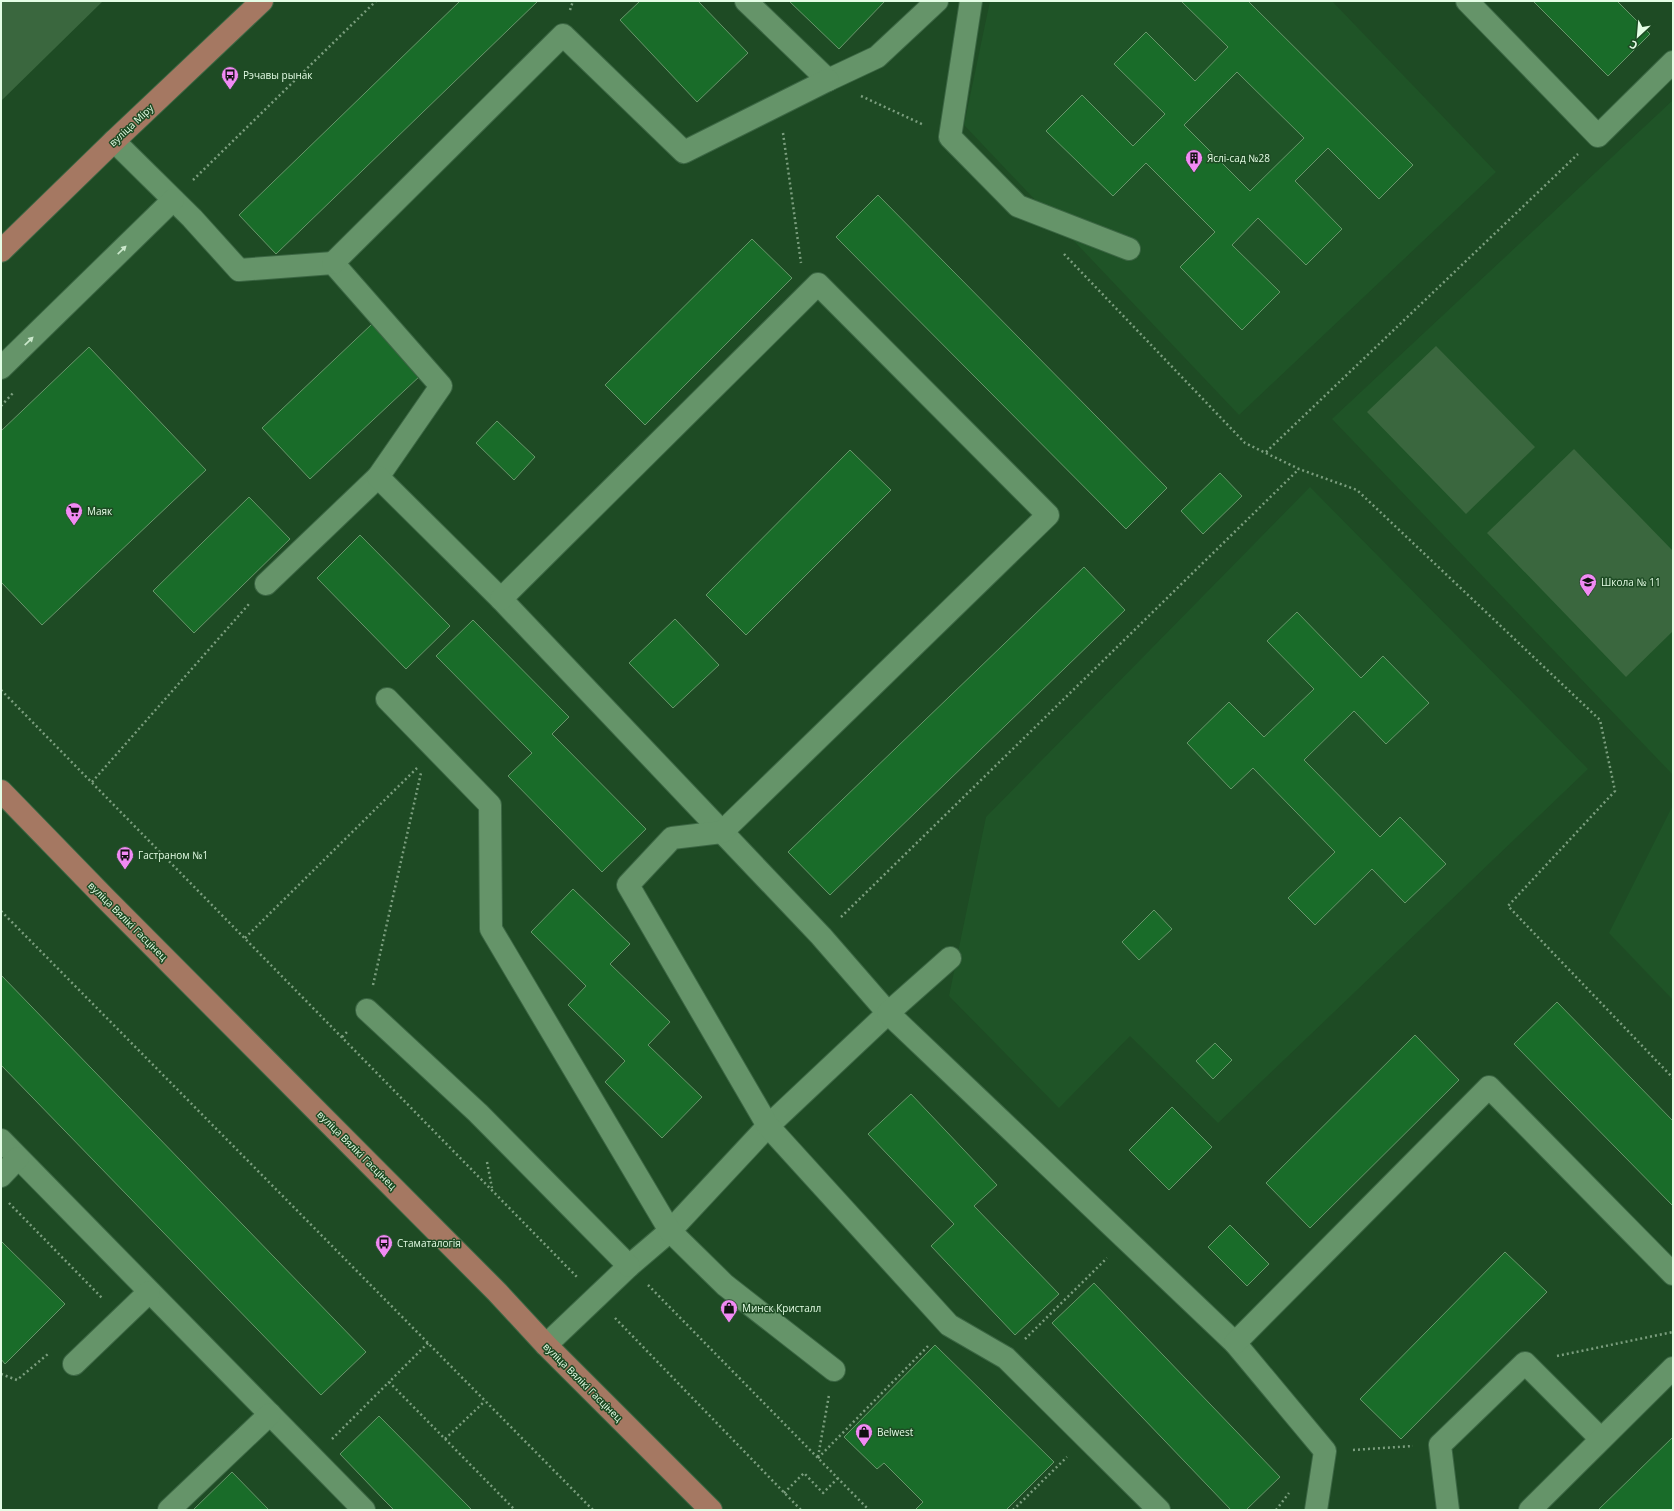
<svg xmlns="http://www.w3.org/2000/svg" width="1674" height="1511" font-family="'Open Sans',sans-serif">
	<style>
		.built { fill: #1f5427 }
		.green { fill: #3a673e }
		.building { fill: #196c29; stroke: #68976b; fill-rule: evenodd }
		.lines { fill: none; stroke-linecap: round; stroke-linejoin: round }
		.minor-casing { stroke: #3b6643; stroke-width: 24 }
		.major-casing { stroke: #3b6643; stroke-width: 24 }
		.path { stroke: #7b9e7e; stroke-width: 2.5; stroke-dasharray: 2 3; stroke-linecap: butt }
		.minor { stroke: #659469; stroke-width: 22 }
		.major { stroke: #a57862; stroke-width: 22 }
		.oneway { fill: #cbe8cc }
		.labels { text-anchor: middle; stroke-width: 3; stroke-linejoin: round; paint-order: stroke }
		.poi-label { font-size: 10px; fill: #e4fde5; stroke: #1e4b24; text-anchor: start }
		.street-label { font-size: 10px; fill: #e4fde5; stroke: #1e4b24 }
	</style>
	<rect width="100%" height="100%" fill="#1e4b24"/>
	<g class="built">
		<path d="M990,1H1332L1496,172L1239,415L964,125Z"/>
		<path d="M1673,100V775L1332,419Z"/>
		<path d="M1310,487L1588,769L1218,1123L1130,1036L1059,1108L949,996L986,817Z"/>
		<path d="M1673,805V1000L1609,933Z"/>
	</g>
	<g class="green">
		<path d="M1,1H103L1,101Z"/>
		<path d="M1436,346L1535,447L1466,514L1367,412Z"/>
		<path d="M1574,449L1673,551V631L1626,677L1487,533Z"/>
	</g>
	<g class="building">
		<path d="M460,1H538L276,254L239,215Z"/>
		<path d="M640,1H698L748,53L697,102L620,20Z"/>
		<path d="M789,1H885L839,49Z"/>
		<path d="M1181,1H1248L1413,165L1379,199L1328,148L1295,181L1342,229L1306,265L1258,218L1232,245L1280,292L1242,330L1180,267L1215,232L1146,163L1113,196L1046,131L1082,95L1133,146L1165,114L1114,64L1146,32L1195,81L1228,47ZM1237,72L1304,138L1250,191L1184,125Z"/>
		<path d="M1533,1H1617L1650,34L1608,76Z"/>
		<path d="M878,195L1167,488L1126,529L836,237Z"/>
		<path d="M752,239L792,278L645,425L605,385Z"/>
		<path d="M372,324L421,375L310,479L262,428Z"/>
		<path d="M89,347L206,470L42,625L1,582V431Z"/>
		<path d="M497,421L535,457L514,480L476,443Z"/>
		<path d="M850,450L891,490L746,635L706,595Z"/>
		<path d="M1220,473L1242,496L1203,534L1181,511Z"/>
		<path d="M249,497L290,539L194,633L153,591Z"/>
		<path d="M360,535L450,626L406,669L317,578Z"/>
		<path d="M1084,567L1125,610L830,895L788,852Z"/>
		<path d="M1297,612L1361,678L1383,656L1429,703L1386,744L1354,711L1304,760L1380,837L1400,817L1446,864L1405,903L1372,869L1315,925L1288,898L1335,852L1253,768L1231,789L1187,743L1229,702L1264,737L1314,689L1267,641Z"/>
		<path d="M675,619L719,665L673,708L629,663Z"/>
		<path d="M473,620L569,717L552,734L646,829L602,872L508,776L532,753L436,656Z"/>
		<path d="M573,889L630,944L610,964L670,1022L648,1045L702,1097L662,1138L605,1082L625,1061L568,1005L586,986L531,932Z"/>
		<path d="M1154,910L1172,929L1139,960L1122,942Z"/>
		<path d="M1,975L366,1352L321,1395L1,1065Z"/>
		<path d="M1557,1002L1673,1121V1206L1514,1044Z"/>
		<path d="M1415,1035L1459,1080L1310,1228L1266,1183Z"/>
		<path d="M1215,1043L1232,1060L1213,1079L1196,1061Z"/>
		<path d="M911,1094L997,1185L974,1206L1059,1294L1015,1335L931,1246L954,1224L868,1134Z"/>
		<path d="M1172,1107L1212,1147L1169,1190L1129,1150Z"/>
		<path d="M1230,1225L1269,1264L1247,1286L1208,1247Z"/>
		<path d="M1,1241L65,1304L5,1364L1,1359Z"/>
		<path d="M1505,1252L1547,1292L1401,1439L1360,1399Z"/>
		<path d="M1094,1283L1280,1477L1246,1510H1231L1052,1323Z"/>
		<path d="M935,1345L1054,1462L1006,1510H915L923,1502L884,1463L877,1469L844,1437Z"/>
		<path d="M379,1416L472,1510H394L384,1500L340,1454Z"/>
		<path d="M1673,1437V1510H1598Z"/>
		<path d="M232,1472L269,1510H193Z"/>
	</g>
	<g class="lines">
		<g class="minor-casing">
			<g id="minor">
				<path d="M746,1L828,80L877,57L937,1"/>
				<path d="M971,1L950,137L1018,206L1129,249"/>
				<path d="M1467,1L1598,136L1673,62"/>
				<path d="M114,141L192,218L239,270L333,263L441,386L378,477L266,584"/>
				<path d="M333,263L563,35L684,152L828,80"/>
				<path d="M1,368L173,200"/>
				<path d="M378,477L501,599L821,936L888,1013L768,1126L670,1231L629,1266L546,1345"/>
				<path d="M501,599L818,284L1048,515L722,832L672,838L628,885L768,1126L949,1325L1006,1358L1159,1510"/>
				<path d="M387,699L490,805L491,929L670,1231L725,1285L834,1370"/>
				<path d="M950,958L888,1013L1235,1343L1325,1451L1316,1510"/>
				<path d="M367,1010L478,1113L629,1266"/>
				<path d="M1,1140L364,1510"/>
				<path d="M1,1176L18,1158"/>
				<path d="M1235,1343L1489,1087L1673,1274"/>
				<path d="M74,1364L149,1292"/>
				<path d="M169,1510L270,1414"/>
				<path d="M1448,1510L1440,1445L1525,1363L1600,1438"/>
				<path d="M1530,1510L1673,1368"/>
			</g>
		</g>
		<g class="major-casing">
			<g id="major">
				<path d="M1,251L114,141L262,1"/>
				<path d="M1,791L104,897L497,1292L546,1345L711,1510"/>
			</g>
		</g>
		<g class="path">
			<path d="M570,10L573,1"/>
			<path d="M861,96L924,125"/>
			<path d="M783,133L801,263"/>
			<path d="M193,180L376,1"/>
			<path d="M1064,254L1245,443L1299,469L1357,490L1600,720L1615,791L1508,906L1673,1078"/>
			<path d="M1,406L13,393"/>
			<path d="M1266,452L1578,154"/>
			<path d="M1,690L577,1277"/>
			<path d="M92,782L249,604"/>
			<path d="M1,911L593,1510"/>
			<path d="M841,917L1299,469"/>
			<path d="M245,938L417,768"/>
			<path d="M373,985L421,773"/>
			<path d="M342,1037L349,1030"/>
			<path d="M487,1162L492,1188"/>
			<path d="M9,1203L103,1299"/>
			<path d="M648,1285L869,1510"/>
			<path d="M615,1318L801,1510"/>
			<path d="M1025,1339L1107,1258"/>
			<path d="M428,1343L389,1382L515,1510"/>
			<path d="M1557,1356L1673,1332"/>
			<path d="M1,1374L17,1380L48,1354"/>
			<path d="M332,1439L389,1382"/>
			<path d="M445,1439L485,1401"/>
			<path d="M1353,1450L1413,1446"/>
			<path d="M818,1457L829,1395"/>
			<path d="M818,1458L930,1344"/>
			<path d="M784,1493L804,1473L823,1493L838,1478"/>
			<path d="M1013,1510L1067,1457"/>
			<path d="M1276,1510L1289,1493"/>
		</g>
		<use href="#minor" class="minor"/>
		<use href="#major" class="major"/>
	</g>
	<defs><path id="oneway-solid" d="M-6-.8H1V-3.2L6.5 0L1 3.2V.8H-6Z"/></defs>
	<g class="oneway">
		<use href="#oneway-solid" transform="translate(122 250) rotate(-44)"/>
		<use href="#oneway-solid" transform="translate(29 341) rotate(-44)"/>
	</g>
	<defs>
		<g id="bus-pin" transform="scale(0.9)"><path d="M0 17L-7.5 6A9.5 9.5 0 1 1 7.5 6Z" fill="#f18af4" stroke="#1e4b24"/><path d="M-5-6H5V4H4V6H2V4H-2V6H-4V4H-5ZM-3.5-4V0h7V-4ZM-3.5 1.2v1.5H-2V1.2ZM2 1.2v1.5H3.5V1.2Z" fill="#111"/></g>
		<g id="building-pin" transform="scale(0.9)"><path d="M0 17L-7.5 6A9.5 9.5 0 1 1 7.5 6Z" fill="#f18af4" stroke="#1e4b24"/><path d="M-4-6H4V6H1V3H-1V6H-4ZM-2.5-4.3h1.7v1.8h-1.7ZM.8-4.3h1.7v1.8H.8ZM-2.5-1h1.7V.8h-1.7ZM.8-1h1.7V.8H.8Z" fill="#111"/></g>
		<g id="supermarket-pin" transform="scale(0.9)"><path d="M0 17L-7.5 6A9.5 9.5 0 1 1 7.5 6Z" fill="#f18af4" stroke="#1e4b24"/><path d="M-6-5.5h2.5l.6 2H6L4.5 2H-2.5L-4.4-4H-6ZM-1.5 3.2a1.3 1.3 0 1 0 .1 0ZM3 3.2a1.3 1.3 0 1 0 .1 0Z" fill="#111"/></g>
		<g id="school-pin" transform="scale(0.9)"><path d="M0 17L-7.5 6A9.5 9.5 0 1 1 7.5 6Z" fill="#f18af4" stroke="#1e4b24"/><path d="M0-5L7-2L0 1L-7-2ZM-4 1L0 2.5L4 1V4Q0 6-4 4Z" fill="#111"/></g>
		<g id="shop-pin" transform="scale(0.9)"><path d="M0 17L-7.5 6A9.5 9.5 0 1 1 7.5 6Z" fill="#f18af4" stroke="#1e4b24"/><path d="M-5-2.5h2.3a2.7 3.5 0 0 1 5.4 0H5L5.5 6h-11ZM-1.5-2.5h3a1.5 2.3 0 0 0-3 0Z" fill="#111"/></g>
	</defs>
	<g fill-rule="evenodd">
		<use href="#bus-pin" x="230" y="75"/>
		<use href="#building-pin" x="1194" y="158"/>
		<use href="#supermarket-pin" x="74" y="511"/>
		<use href="#school-pin" x="1588" y="582"/>
		<use href="#bus-pin" x="125" y="855"/>
		<use href="#bus-pin" x="384" y="1243"/>
		<use href="#shop-pin" x="729" y="1308"/>
		<use href="#shop-pin" x="864" y="1432"/>
	</g>
	<g class="labels">
		<g class="poi-label">
			<text x="243" y="79">Рэчавы рынак</text>
			<text x="1207" y="162">Яслі-сад №28</text>
			<text x="87" y="515">Маяк</text>
			<text x="1601" y="586">Школа № 11</text>
			<text x="138" y="859">Гастраном №1</text>
			<text x="397" y="1247">Стаматалогія</text>
			<text x="742" y="1312">Минск Кристалл</text>
			<text x="877" y="1436">Belwest</text>
		</g>
		<g class="street-label">
			<text transform="translate(131 125) rotate(-43)" y="4">вуліца Міру</text>
			<text transform="translate(128 921) rotate(45)" y="4">вуліца Вялікі Гасцінец</text>
			<text transform="translate(357 1150) rotate(45)" y="4">вуліца Вялікі Гасцінец</text>
			<text transform="translate(583 1382) rotate(45)" y="4">вуліца Вялікі Гасцінец</text>
		</g>
	</g>
	<rect width="1674" height="1511" fill="none" stroke="#e4fde5" stroke-width="4"/>
	<g transform="translate(1638 36) rotate(206)" stroke="#1e4b24" stroke-width="3" paint-order="stroke">
	<path d="M0-3L7 15L0 10L-7 15Z" fill="#e4fde5"/>
	<text y="-6" font-size="11" font-weight="bold" text-anchor="middle" fill="#e4fde5">С</text>
	</g>
</svg>
